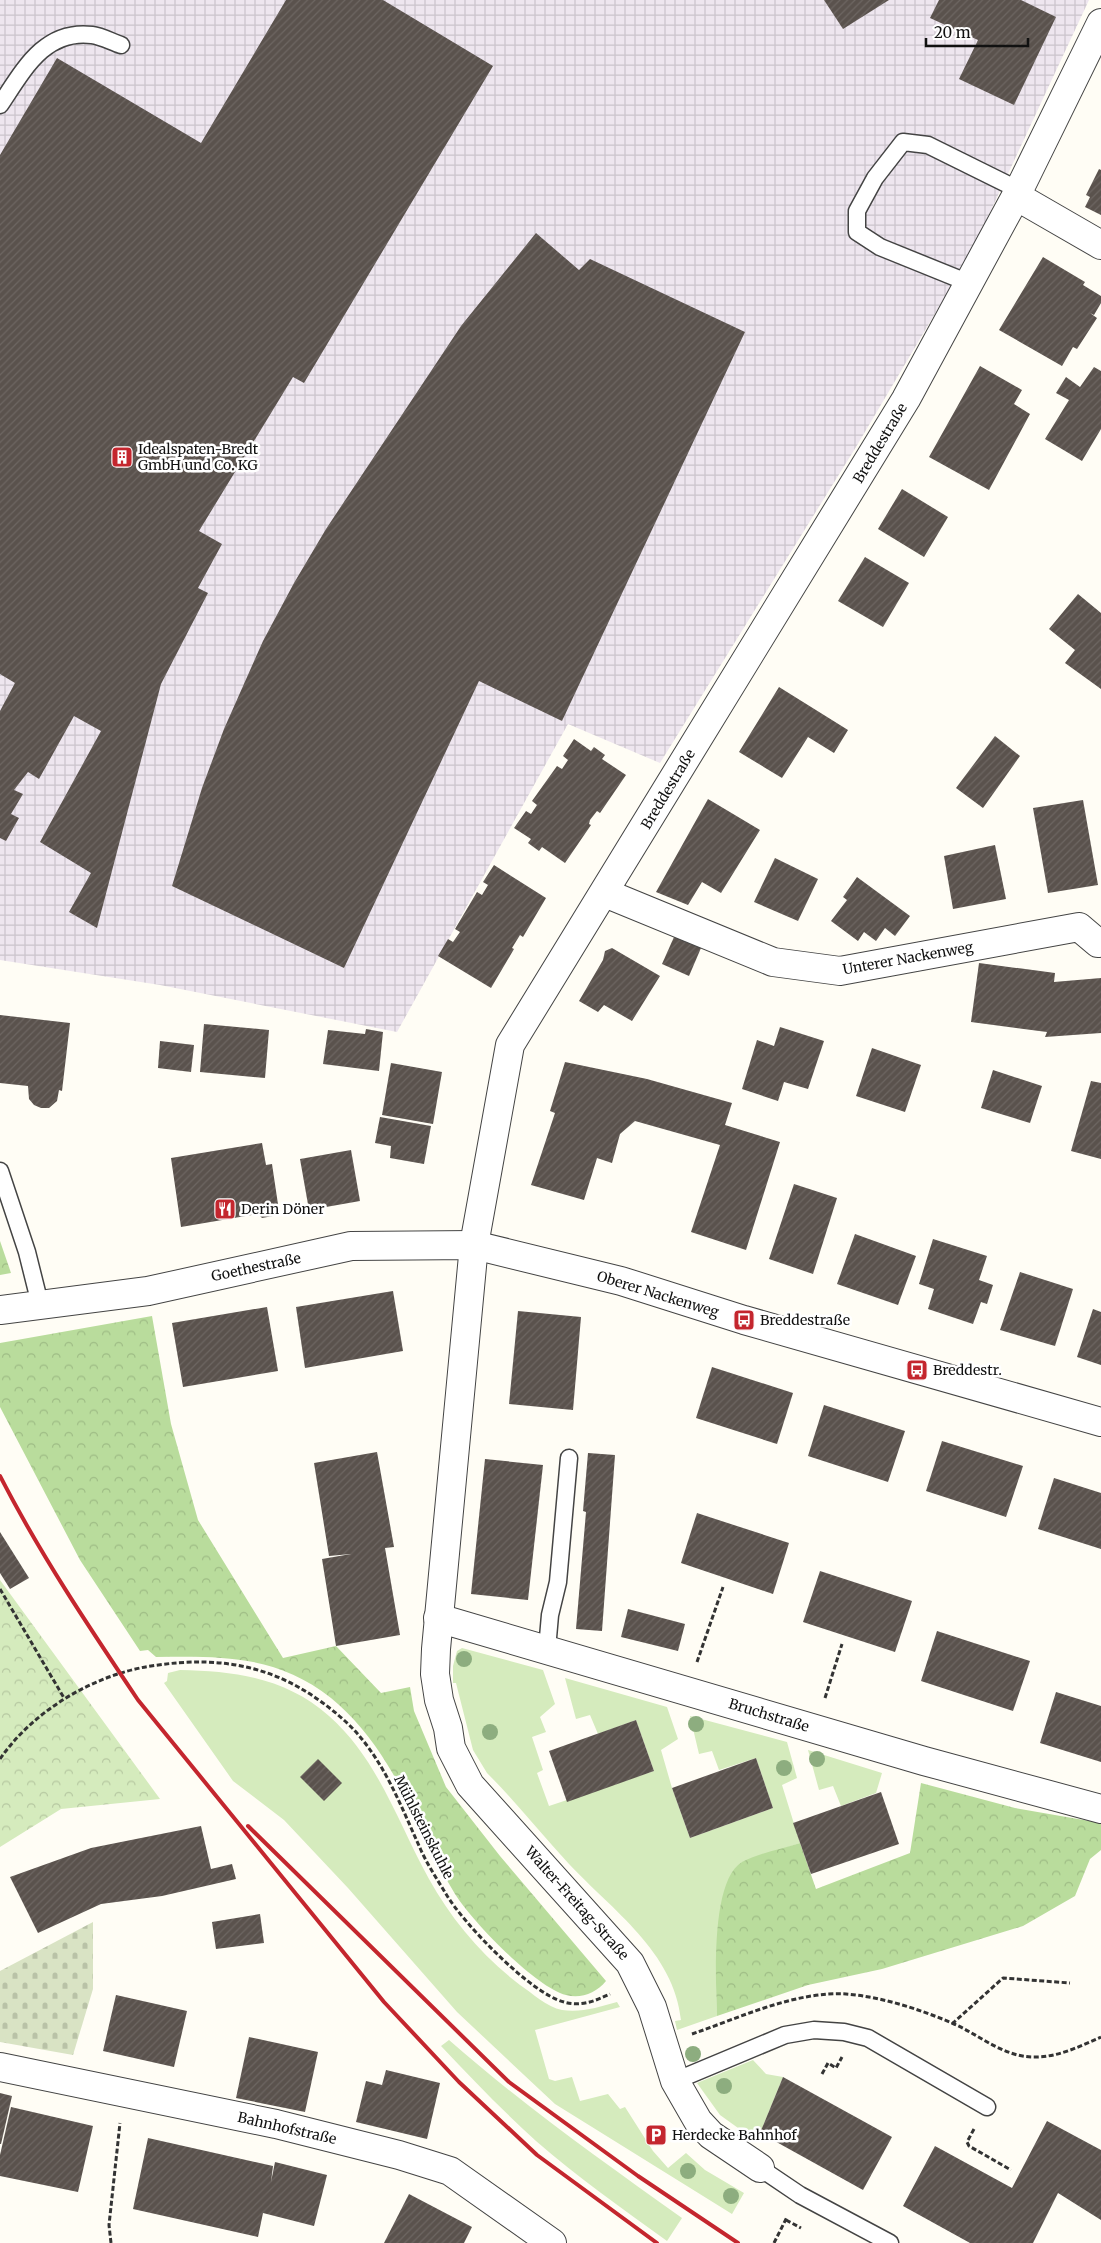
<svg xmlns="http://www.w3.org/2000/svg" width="1101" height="2243" font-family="Merriweather,serif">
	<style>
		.industrial { fill: url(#industrial-grid) }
		.grass { fill: #d5ebbd }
		.forest { fill: url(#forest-crowns) }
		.cemetery { fill: url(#cemetery-stones) }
		.park { fill: url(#park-crowns) }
		.building { fill: url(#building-hatch) }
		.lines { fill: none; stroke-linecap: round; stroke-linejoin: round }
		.lane-casing { stroke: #444; stroke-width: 19 }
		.street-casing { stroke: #444; stroke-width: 30 }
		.path { stroke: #333; stroke-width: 3; stroke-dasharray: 5 2.5; stroke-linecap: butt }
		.lane { stroke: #fff; stroke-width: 16 }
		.street { stroke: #fff; stroke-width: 28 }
		.rail { stroke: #c4262e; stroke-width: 4 }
		.tree { fill: #8dad7f }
		.labels { text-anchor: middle; stroke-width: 5; stroke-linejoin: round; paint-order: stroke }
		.street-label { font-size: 14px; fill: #111; stroke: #fff }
		.poi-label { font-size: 14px; fill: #111; stroke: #fff; text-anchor: start }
	</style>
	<defs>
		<pattern id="industrial-grid" width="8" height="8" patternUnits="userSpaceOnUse" patternTransform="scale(1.25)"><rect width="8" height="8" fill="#eee6ef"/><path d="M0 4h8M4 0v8" fill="none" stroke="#cbc4cc"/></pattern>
		<pattern id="forest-crowns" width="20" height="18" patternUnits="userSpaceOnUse" patternTransform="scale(1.25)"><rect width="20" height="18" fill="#b9dc9c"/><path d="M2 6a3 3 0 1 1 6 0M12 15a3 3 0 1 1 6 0" fill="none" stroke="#9ebc85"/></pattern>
		<pattern id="cemetery-stones" width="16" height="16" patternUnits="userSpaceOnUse" patternTransform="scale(1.25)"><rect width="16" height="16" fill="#d9e3c4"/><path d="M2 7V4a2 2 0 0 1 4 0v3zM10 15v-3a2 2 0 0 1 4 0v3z" fill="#b9c2a7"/></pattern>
		<pattern id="park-crowns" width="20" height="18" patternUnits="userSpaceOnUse" patternTransform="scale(1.25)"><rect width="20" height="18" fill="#d5ebbd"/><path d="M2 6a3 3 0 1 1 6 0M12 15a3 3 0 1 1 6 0" fill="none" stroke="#b6c8a1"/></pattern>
		<pattern id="building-hatch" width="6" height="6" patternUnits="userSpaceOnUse" patternTransform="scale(1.25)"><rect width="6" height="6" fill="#5a524d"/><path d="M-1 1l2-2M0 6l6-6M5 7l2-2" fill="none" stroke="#6d6662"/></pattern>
	</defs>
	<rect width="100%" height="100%" fill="#fffdf5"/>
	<path class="industrial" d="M0,0H1089L972,251L856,447L660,763L568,724L397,1032L160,985L0,960Z"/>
	<g class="grass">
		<path d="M462,1648L543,1670L555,1704L540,1717L546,1732L532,1737L543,1770L537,1773L549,1806L654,1771L636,1720L598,1734L590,1715L576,1719L565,1678L667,1707L678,1739L661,1750L672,1788L690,1838L773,1808L756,1758L719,1770L712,1751L699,1754L690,1716L787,1742L797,1778L782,1785L800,1843L741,1863L716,1983L717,2016L677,2030L675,2021L681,2020C674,1952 612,1910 569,1864C541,1834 516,1802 487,1773L473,1750L456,1683H453V1666L457,1651Z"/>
		<path d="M180,1670C235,1671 286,1678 329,1716C378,1759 398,1823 429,1879C451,1919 483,1957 520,1985C532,1993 547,2007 562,2010C581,2013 599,2007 617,2002L620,2007L535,2030L549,2079L555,2081L572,2077L580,2101L608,2094L620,2109L625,2107L653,2151L668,2168L686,2153L705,2170L744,2193L732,2214L555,2104L457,2012L348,1888L284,1820L233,1781L164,1683L167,1681L168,1673Z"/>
		<path d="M808,1750L882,1773L876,1793L841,1806L833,1786L819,1790Z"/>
		<path d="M449,2040C523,2105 602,2161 682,2218L667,2241C623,2209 577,2177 536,2141C503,2111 472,2079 441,2046Z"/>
		<path d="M753,2060L766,2074L783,2077L760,2133L752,2138L720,2115L697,2083Z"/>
	</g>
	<g class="forest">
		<path d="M0,1241L11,1273L0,1275Z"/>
		<path d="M152,1316L171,1424L198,1520L283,1658L336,1646L381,1693L410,1687L414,1711L446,1787L500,1856L606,1981C596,1993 581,1999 566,1995C535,1987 472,1921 455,1894C429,1852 413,1805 387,1764C372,1739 353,1716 331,1698C277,1655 221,1656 156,1657L148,1650L140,1651L80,1560L0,1407V1343Z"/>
		<path d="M921,1783L1015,1808L1101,1823V1850L1090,1859L1075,1896L1023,1926L882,1969L808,1985L717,2016C716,1983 710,1881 742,1862C759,1853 782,1849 800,1843L816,1889L910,1853Z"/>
	</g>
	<path class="cemetery" d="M93,1922V1989L73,2055L0,2042V1971Z"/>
	<path class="park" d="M0,1580L160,1799L61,1809L0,1847Z"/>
	<g class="building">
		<path d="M286,0H383L493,66L304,383L293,377L199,531L222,544L198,588L208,593L161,684L97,928L69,912L91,873L40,842L101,731L74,716L39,779L28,772L14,790L23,794L11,814L19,818L6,841L0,838V711L15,683L0,674V155L57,58L201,143Z"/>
		<path d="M824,0H889L843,29Z"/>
		<path d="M939,0H1021L1056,17L1014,105L959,79L978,40L930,18Z"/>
		<path d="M1099,169L1101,170V215L1085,207L1090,197L1086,195Z"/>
		<path d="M536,233L579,270L590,259L745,332L562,721L479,681L344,968L172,886L202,788L224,729L263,641L294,583L326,529L461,326Z"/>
		<path d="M1043,257L1085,282L1083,285L1101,296V303L1094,315L1090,313L1097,318L1077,349L1073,347L1062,366L999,330Z"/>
		<path d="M980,366L1022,390L1014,404L1030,414L989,490L929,457Z"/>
		<path d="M1094,367L1101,371V429L1082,461L1045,439L1069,400L1056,393L1066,377L1080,387Z"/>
		<path d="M902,489L948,517L924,557L878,529Z"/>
		<path d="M865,557L909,583L883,627L838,601Z"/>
		<path d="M1078,594L1101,613V689L1065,663L1075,650L1049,629Z"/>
		<path d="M779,687L848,730L834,753L808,737L782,778L739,752Z"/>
		<path d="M995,736L1020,756L983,808L956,788Z"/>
		<path d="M574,739L591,751L594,747L605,755L602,759L626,775L600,813L597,811L590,820L589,824L591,825L565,863L542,847L539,851L528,843L531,839L514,828L526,811L531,814L537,805L532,801L557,766L562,769L568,760L563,756Z"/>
		<path d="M708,799L760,830L721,893L702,882L688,905L656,892Z"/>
		<path d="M1083,800L1098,885L1048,893L1033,808Z"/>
		<path d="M995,845L1006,899L953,909L944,856Z"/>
		<path d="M775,858L818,879L798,921L754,902Z"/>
		<path d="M494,865L546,898L523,937L520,935L512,948L514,949L491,988L438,956L448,939L453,942L460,932L455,929L477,892L482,895L488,885L483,882Z"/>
		<path d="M857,877L910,916L895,936L885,928L876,941L864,932L858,941L831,921L847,900L843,897Z"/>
		<path d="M674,937L701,948L689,976L662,964Z"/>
		<path d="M612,948L660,976L632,1021L604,1005L598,1012L579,1001L603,960L605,951Z"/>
		<path d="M979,963L1055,973L1054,982L1101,978V1033L1045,1037L1047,1032L971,1022Z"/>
		<path d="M0,1015L70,1023L62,1091L59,1090L57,1101L49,1108H41L34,1105L29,1099L28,1086L0,1083Z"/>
		<path d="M204,1024L269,1030L265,1078L200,1072Z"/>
		<path d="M780,1027L824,1041L808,1089L784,1082L778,1101L742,1089L757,1040L774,1046Z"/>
		<path d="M366,1029L383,1032L379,1071L323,1064L328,1030L365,1034Z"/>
		<path d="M160,1041L194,1045L191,1072L158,1068Z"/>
		<path d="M872,1048L921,1065L905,1112L856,1096Z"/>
		<path d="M565,1062L647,1079L732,1103L725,1125L780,1142L746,1250L691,1232L720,1145L635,1121L620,1134L612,1163L597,1158L584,1200L531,1185L555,1113L550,1111Z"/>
		<path d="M391,1063L442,1072L433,1124L382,1115Z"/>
		<path d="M993,1070L1042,1086L1030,1123L981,1108Z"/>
		<path d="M1091,1081L1101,1083V1159L1071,1151Z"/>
		<path d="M380,1117L431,1126L424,1164L390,1158L391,1146L375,1143Z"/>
		<path d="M262,1143L266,1165L272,1164L279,1211H275L273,1216L262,1218L258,1214L181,1227L171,1158Z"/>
		<path d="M351,1150L360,1201L309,1210L300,1159Z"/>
		<path d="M794,1184L837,1198L813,1274L769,1259Z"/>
		<path d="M855,1234L916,1256L898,1305L837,1284Z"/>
		<path d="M933,1239L987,1256L979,1280L993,1285L987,1304L981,1302L973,1324L928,1309L934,1289L919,1284Z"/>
		<path d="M1020,1272L1073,1289L1055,1346L1000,1330Z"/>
		<path d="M393,1291L403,1351L305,1368L296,1307Z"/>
		<path d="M267,1307L278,1371L183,1387L172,1323Z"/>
		<path d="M1093,1309L1101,1312V1365L1077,1357Z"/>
		<path d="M518,1311L581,1317L573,1410L509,1404Z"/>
		<path d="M712,1367L793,1393L777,1444L696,1418Z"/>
		<path d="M824,1405L905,1431L888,1482L808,1456Z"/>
		<path d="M942,1441L1023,1466L1006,1517L926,1491Z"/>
		<path d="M377,1452L394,1547L385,1548L400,1635L336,1646L322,1559L351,1554L329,1556L314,1463Z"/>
		<path d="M588,1453L615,1455L602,1631L576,1629L586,1512L583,1511Z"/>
		<path d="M485,1459L543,1465L528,1600L471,1594Z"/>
		<path d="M1054,1478L1101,1493V1549L1038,1529Z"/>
		<path d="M697,1513L789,1543L773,1594L681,1563Z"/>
		<path d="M0,1532L29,1578L10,1589L0,1573Z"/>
		<path d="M820,1571L912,1601L895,1652L803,1622Z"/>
		<path d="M628,1609L685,1624L678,1651L621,1637Z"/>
		<path d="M937,1631L1030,1661L1013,1711L921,1681Z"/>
		<path d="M1056,1692L1101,1706V1762L1040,1743Z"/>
		<path d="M636,1720L654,1771L567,1802L549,1751Z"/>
		<path d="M756,1758L773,1808L690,1838L672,1788Z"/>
		<path d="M318,1759L342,1783L324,1801L300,1777Z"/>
		<path d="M881,1792L899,1844L811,1874L793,1823Z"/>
		<path d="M201,1826L211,1869L232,1864L236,1879L162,1896L101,1904L38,1933L10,1877L91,1848Z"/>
		<path d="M260,1914L264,1943L216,1949L212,1922Z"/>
		<path d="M116,1995L187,2011L174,2067L103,2051Z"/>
		<path d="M249,2037L318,2052L305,2112L236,2098Z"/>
		<path d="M386,2070L440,2083L427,2139L356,2122L366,2081L382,2085Z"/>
		<path d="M783,2077L892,2137L863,2190L760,2133Z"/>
		<path d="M0,2093L12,2096L1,2144H0Z"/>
		<path d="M11,2107L93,2126L78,2192L0,2176V2155Z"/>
		<path d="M1047,2121L1101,2150V2220L1058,2193L1033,2243H970L903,2206L935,2146L1012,2188Z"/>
		<path d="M148,2138L273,2166L271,2182L275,2162L327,2175L314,2226L263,2213L258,2237L133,2209Z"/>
		<path d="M409,2194L472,2227L464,2243H384Z"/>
	</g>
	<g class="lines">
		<g class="lane-casing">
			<g id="lane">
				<path d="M0,105C23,71 44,29 92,35C101,36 112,42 121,45"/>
				<path d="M969,283L880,247L857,232V211L875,178L903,142L928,145L1019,190"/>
				<path d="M0,1171L27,1252L40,1304"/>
				<path d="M547,1649L550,1615L558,1582L569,1458"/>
				<path d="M675,2081L785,2035L814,2030L844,2032L868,2038L987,2107"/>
				<path d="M760,2168L800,2195L890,2243"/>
			</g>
		</g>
		<g class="street-casing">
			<g id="street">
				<path d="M1016,196L1101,245"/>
				<path d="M605,893L773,962L840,971L1079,927L1098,943"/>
				<path d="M0,1310L148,1291L351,1246L474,1245L621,1281L744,1320L1101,1422"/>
				<path d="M438,1618L924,1761L1101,1809"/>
				<path d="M0,2067L276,2124L399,2155L450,2171L552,2243"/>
				<path d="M760,2168L711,2135L698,2121L675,2081L652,2007L630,1963L470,1785L451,1748L448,1728L439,1700L435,1674L436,1649L474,1245L510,1045L906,399L1016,196L1101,23"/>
			</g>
		</g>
		<g class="path">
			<path d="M0,1589L64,1698"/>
			<path d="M697,1662L723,1587"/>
			<path d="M825,1698L842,1644"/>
			<path d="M0,1759C33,1711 93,1675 151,1666C228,1654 286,1668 345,1721C382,1755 400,1804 420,1848C427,1864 437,1879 446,1894C463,1923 531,1994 564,2002C581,2007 595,2001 610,1994"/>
			<path d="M952,2024L1003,1978L1070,1983"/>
			<path d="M692,2034C739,2018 795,1991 846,1994C882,1997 919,2009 952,2023C980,2035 1004,2058 1036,2057C1058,2057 1081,2046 1101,2037"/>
			<path d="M822,2074L828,2063L836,2068L842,2057"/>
			<path d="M974,2129L967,2142L969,2146L1011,2170"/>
			<path d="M786,2220L801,2228"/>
			<path d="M111,2243L109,2225L120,2123"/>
			<path d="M774,2243L787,2217"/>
		</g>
		<use href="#lane" class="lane"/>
		<use href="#street" class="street"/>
		<g class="rail">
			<path d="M0,1476C40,1554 89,1627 138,1700L384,2002L459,2082L537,2155L657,2243"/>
			<path d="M248,1826L509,2082L638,2176L738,2243"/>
		</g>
	</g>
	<g class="tree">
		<circle cx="464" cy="1659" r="8"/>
		<circle cx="696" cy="1724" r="8"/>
		<circle cx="490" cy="1732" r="8"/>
		<circle cx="817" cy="1759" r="8"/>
		<circle cx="784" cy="1768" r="8"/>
		<circle cx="693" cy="2054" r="8"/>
		<circle cx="724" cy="2086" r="8"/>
		<circle cx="688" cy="2171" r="8"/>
		<circle cx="731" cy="2196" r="8"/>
	</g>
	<defs>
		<g id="building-square" transform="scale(1.125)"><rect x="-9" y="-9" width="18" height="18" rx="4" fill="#c4262e" stroke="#fff"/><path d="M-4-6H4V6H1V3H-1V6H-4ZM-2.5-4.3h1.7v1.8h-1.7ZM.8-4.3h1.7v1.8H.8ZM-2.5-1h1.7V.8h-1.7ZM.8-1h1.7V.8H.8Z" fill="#fff"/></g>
		<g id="restaurant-square" transform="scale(1.125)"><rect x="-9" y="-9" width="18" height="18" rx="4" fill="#c4262e" stroke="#fff"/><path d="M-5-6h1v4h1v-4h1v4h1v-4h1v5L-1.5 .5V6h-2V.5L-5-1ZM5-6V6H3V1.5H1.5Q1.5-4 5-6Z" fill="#fff"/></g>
		<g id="bus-square" transform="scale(1.125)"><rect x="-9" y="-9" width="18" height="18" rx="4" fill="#c4262e" stroke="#fff"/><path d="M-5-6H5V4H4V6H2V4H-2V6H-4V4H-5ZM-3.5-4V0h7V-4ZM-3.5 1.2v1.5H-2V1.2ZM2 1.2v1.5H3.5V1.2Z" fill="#fff"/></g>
		<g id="parking-square" transform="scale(1.125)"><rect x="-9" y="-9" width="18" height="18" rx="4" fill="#c4262e" stroke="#fff"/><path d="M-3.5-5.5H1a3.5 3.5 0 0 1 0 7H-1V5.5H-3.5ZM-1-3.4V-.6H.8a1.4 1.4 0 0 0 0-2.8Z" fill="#fff"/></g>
	</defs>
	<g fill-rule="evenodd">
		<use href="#building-square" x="122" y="457"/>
		<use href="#restaurant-square" x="225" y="1209"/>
		<use href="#bus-square" x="744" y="1320"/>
		<use href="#bus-square" x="917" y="1370"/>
		<use href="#parking-square" x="656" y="2135"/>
	</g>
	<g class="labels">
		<g class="street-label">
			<text transform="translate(880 443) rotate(-59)" y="5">Breddestraße</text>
			<text transform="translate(668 789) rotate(-59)" y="5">Breddestraße</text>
			<text transform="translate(908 958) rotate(-10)" y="5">Unterer Nackenweg</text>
			<text transform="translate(256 1267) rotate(-12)" y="5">Goethestraße</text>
			<text transform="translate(658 1294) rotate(17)" y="5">Oberer Nackenweg</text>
			<text transform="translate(769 1715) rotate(17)" y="5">Bruchstraße</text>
			<text transform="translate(424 1827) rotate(63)" y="5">Mühlsteinskuhle</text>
			<text transform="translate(577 1903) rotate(48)" y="5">Walter-Freitag-Straße</text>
			<text transform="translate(287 2128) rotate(13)" y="5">Bahnhofstraße</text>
		</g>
		<g class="poi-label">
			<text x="138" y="454">Idealspaten-Bredt<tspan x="138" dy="16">GmbH und Co. KG</tspan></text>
			<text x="241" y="1214">Derin Döner</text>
			<text x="760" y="1325">Breddestraße</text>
			<text x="933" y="1375">Breddestr.</text>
			<text x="672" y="2140">Herdecke Bahnhof</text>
		</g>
	</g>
	<path d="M926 38v8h102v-8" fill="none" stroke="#111111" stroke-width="2.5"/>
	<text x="934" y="38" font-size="15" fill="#111111" stroke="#ffffff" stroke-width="4" paint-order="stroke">20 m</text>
</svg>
